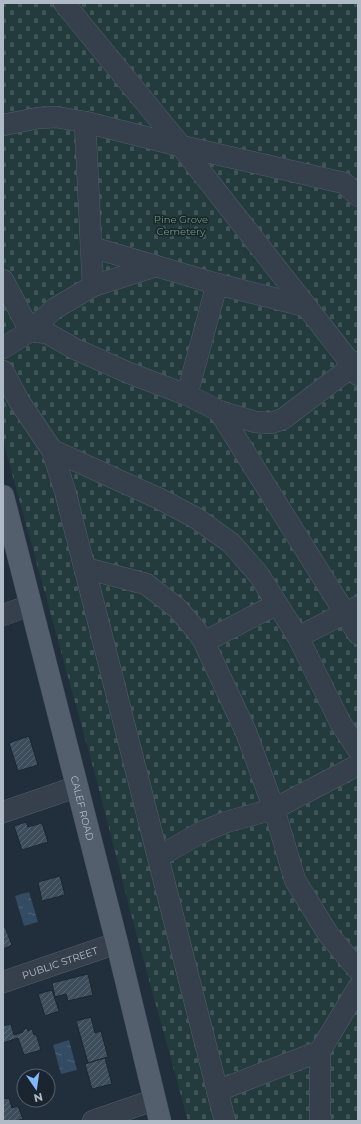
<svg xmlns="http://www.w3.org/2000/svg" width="361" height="1124" font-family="Montserrat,sans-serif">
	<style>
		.cemetery { fill: url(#cemetery-stones) }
		.water { fill: url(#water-ripples) }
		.building { fill: url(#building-hatch); stroke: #1c2732 }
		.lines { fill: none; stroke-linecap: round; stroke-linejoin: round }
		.minor-casing { stroke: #535e6a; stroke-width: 22 }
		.major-casing { stroke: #3e4955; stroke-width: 23 }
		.minor { stroke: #35404c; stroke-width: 21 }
		.major { stroke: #535f6c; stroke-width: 22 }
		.labels { text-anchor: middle; stroke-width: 3; stroke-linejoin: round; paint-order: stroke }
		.park-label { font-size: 10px; fill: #669a6e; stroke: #1a2530 }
		.street-label { font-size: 10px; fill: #b0bbc8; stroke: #1a2530 }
	</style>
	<defs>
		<pattern id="cemetery-stones" width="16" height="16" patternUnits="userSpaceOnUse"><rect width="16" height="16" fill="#233b3d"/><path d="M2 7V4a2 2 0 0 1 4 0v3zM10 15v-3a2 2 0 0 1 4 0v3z" fill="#405558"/></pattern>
		<pattern id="water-ripples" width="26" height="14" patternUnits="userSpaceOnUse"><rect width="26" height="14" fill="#344b64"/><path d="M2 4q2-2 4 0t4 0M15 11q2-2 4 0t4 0" fill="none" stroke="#4f6379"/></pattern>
		<pattern id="building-hatch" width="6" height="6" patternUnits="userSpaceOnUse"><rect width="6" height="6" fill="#3d4d5b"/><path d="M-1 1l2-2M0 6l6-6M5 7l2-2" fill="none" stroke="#566571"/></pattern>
	</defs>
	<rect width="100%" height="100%" fill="#212e3c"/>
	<path class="cemetery" d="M3,3H358V1121H188L136,933L97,782L3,441Z"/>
	<g class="water">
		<path d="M29,892L38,922L24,926L15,896Z"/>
		<path d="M69,1040L77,1070L61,1074L53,1045Z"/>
	</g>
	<g class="building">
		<path d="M29,736L38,765L18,771L9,743Z"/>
		<path d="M26,822L28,827L42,823L48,842L22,850L14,826Z"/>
		<path d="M60,876L65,895L42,901L38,882Z"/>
		<path d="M5,927L12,945L3,949V928Z"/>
		<path d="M88,974L93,995L68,1001L66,994L55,997L52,983Z"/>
		<path d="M52,990L59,1011L45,1016L38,994Z"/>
		<path d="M91,1017L95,1033L101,1031L108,1057L88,1063L76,1021Z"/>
		<path d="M11,1024L14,1035L23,1032V1030L27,1028L28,1031L32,1029L34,1035L36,1034L41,1050L24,1055L18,1038L3,1043V1026Z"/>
		<path d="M105,1058L112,1084L92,1089L85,1064Z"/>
		<path d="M9,1098L12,1108L18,1106L23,1119L15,1121H3V1099Z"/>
	</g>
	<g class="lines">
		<g class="minor-casing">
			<g id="minor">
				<path d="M64,3L181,146L353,366L358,375"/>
				<path d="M85,122L93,286"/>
				<path d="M3,125L38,118L56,117L85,122L181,146L344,183L358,196"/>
				<path d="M91,247L156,266"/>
				<path d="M3,280L30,331L54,309L93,286L156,266L217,284L305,306"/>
				<path d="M3,348L30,331L47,333L75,349L129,373L187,395L219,411L358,634"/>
				<path d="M3,371L19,401L52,450L160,499L196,518L231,543L259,575L298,637L357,607"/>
				<path d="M187,395L217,284"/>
				<path d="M219,411L255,422L271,423L283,419L358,362"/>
				<path d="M52,450L65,491L225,1121"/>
				<path d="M85,568L146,584L177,608L196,630L204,642L246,732L274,809L295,880L328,934L358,970"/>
				<path d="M3,615L31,605"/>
				<path d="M298,637L340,722L358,750"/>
				<path d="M204,642L277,604"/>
				<path d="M3,812L76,787"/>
				<path d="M158,857L202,832L226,822L274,809L358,765"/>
				<path id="s1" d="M3,982L117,943"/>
				<path d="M217,1091L320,1051"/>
				<path d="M93,1121L154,1100"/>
				<path d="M321,1121L320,1116V1051L358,988"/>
			</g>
		</g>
		<g class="major-casing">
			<g id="major">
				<path id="s2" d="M3,496L117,943L160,1121"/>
			</g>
		</g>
		<use href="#minor" class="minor"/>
		<use href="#major" class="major"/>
	</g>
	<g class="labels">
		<g class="park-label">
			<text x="181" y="223">Pine Grove<tspan x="181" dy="12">Cemetery</tspan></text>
		</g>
		<g class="street-label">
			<text dy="4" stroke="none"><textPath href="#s2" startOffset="322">CALEF ROAD</textPath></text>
			<text dy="4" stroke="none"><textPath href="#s1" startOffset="60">PUBLIC STREET</textPath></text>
		</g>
	</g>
	<rect width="361" height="1124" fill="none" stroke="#b0bbc8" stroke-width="8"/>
	<g transform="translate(36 1088) rotate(167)"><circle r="19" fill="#1a2530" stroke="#56616d"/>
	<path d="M0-3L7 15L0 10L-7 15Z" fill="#81b9fc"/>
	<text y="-6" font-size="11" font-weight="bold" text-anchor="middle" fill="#b0bbc8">N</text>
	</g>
</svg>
